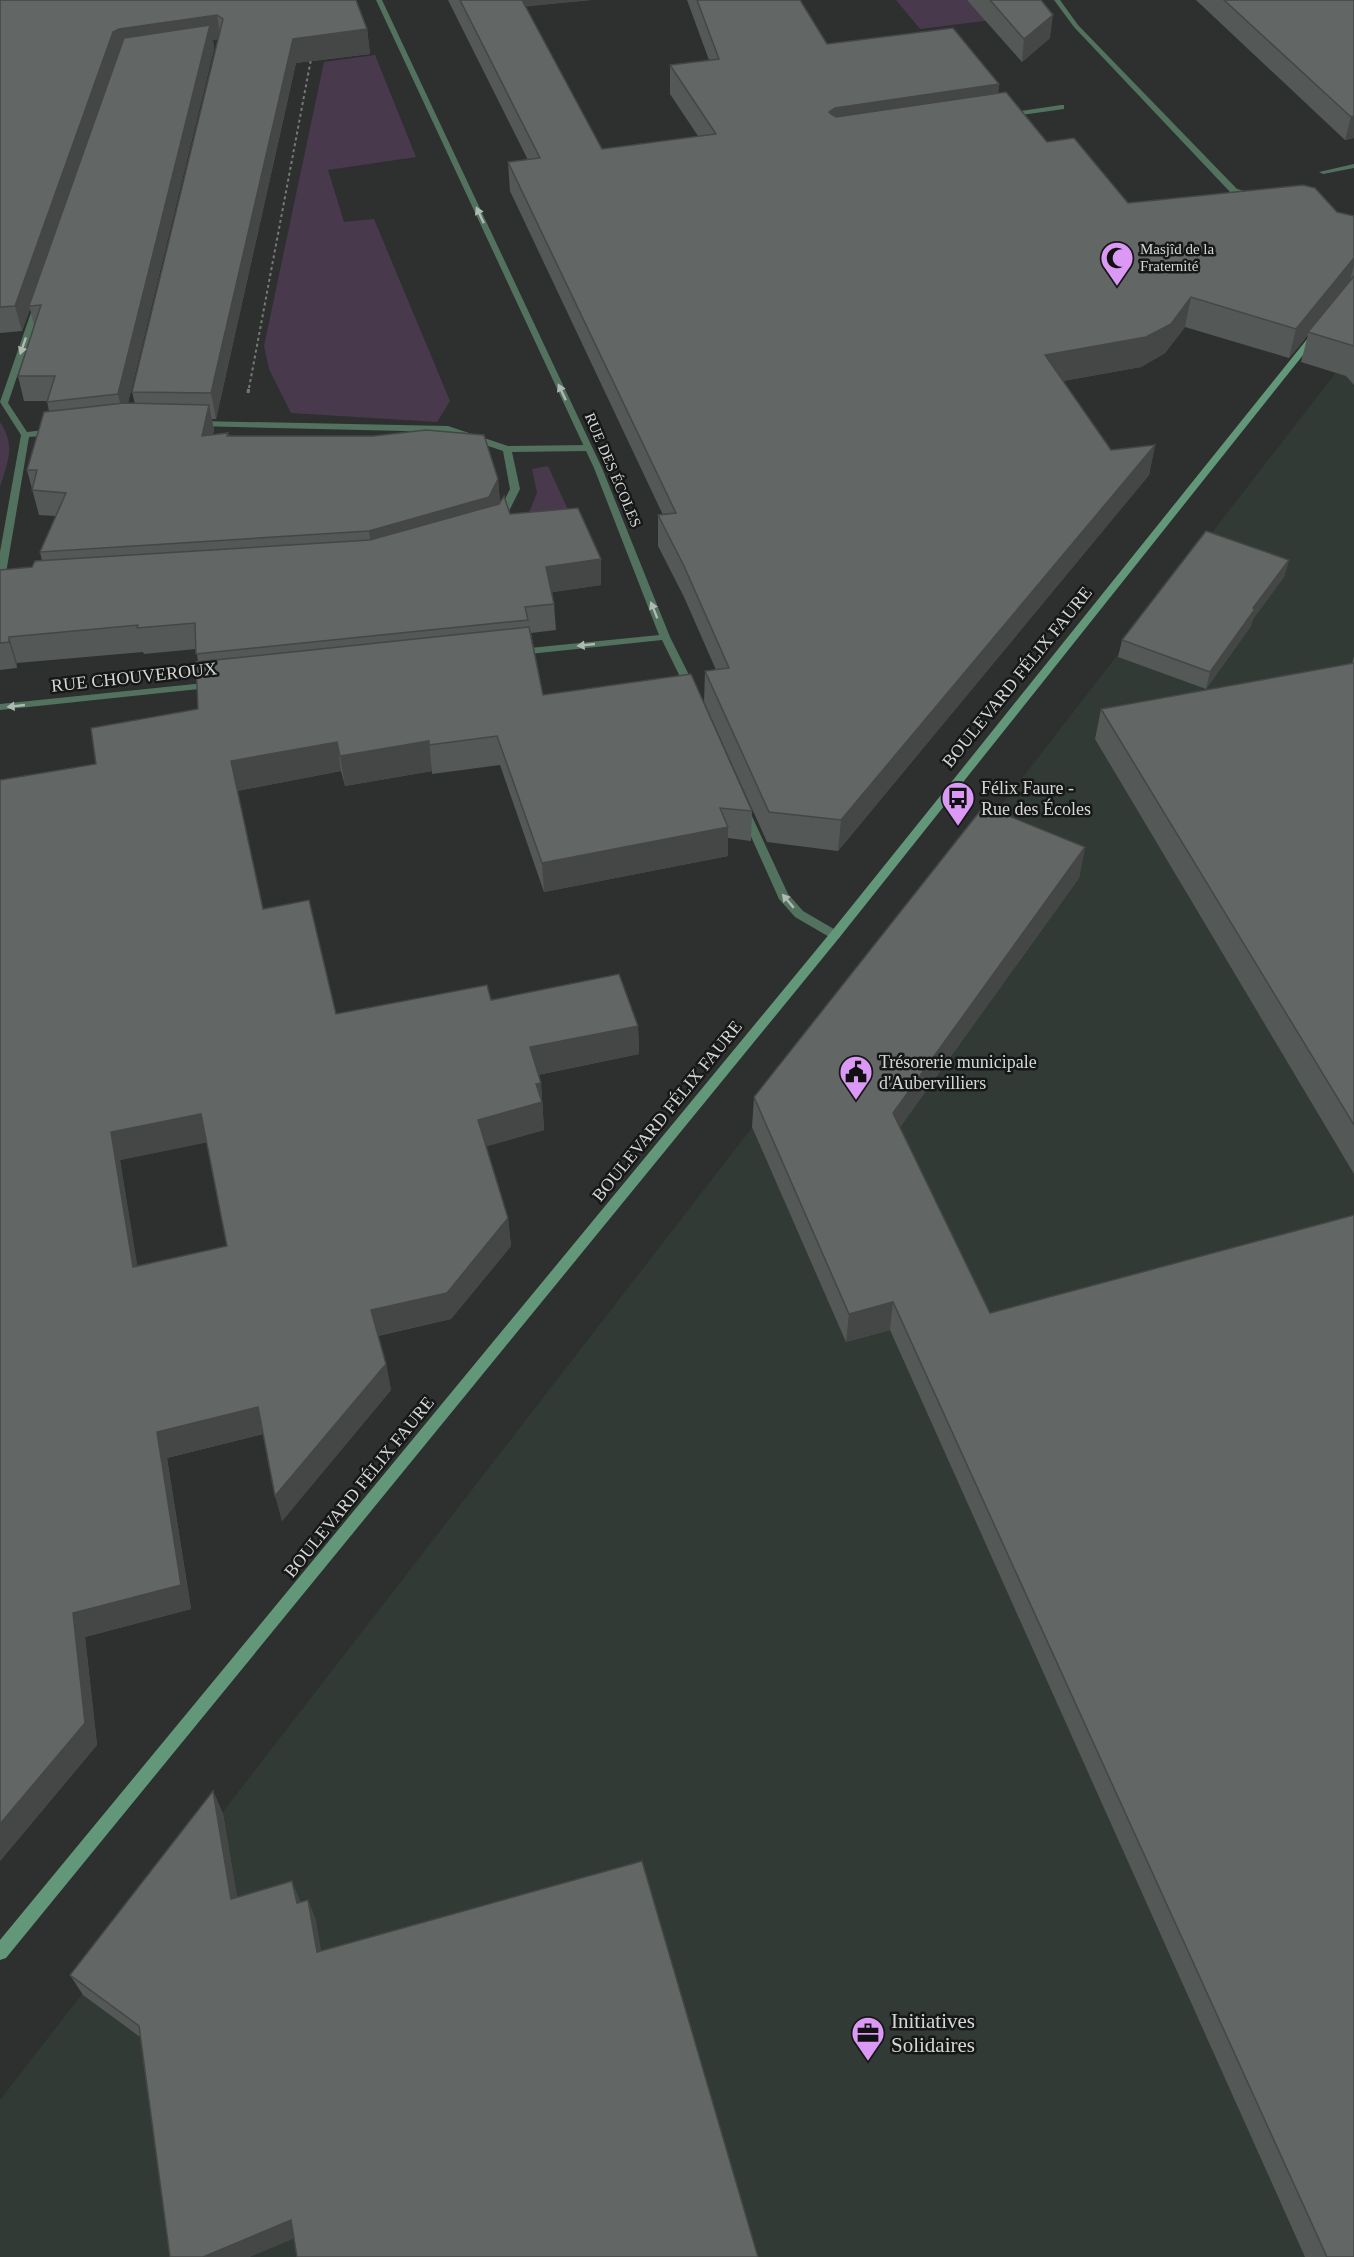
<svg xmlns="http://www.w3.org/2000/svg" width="1354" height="2257" font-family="Georgia,serif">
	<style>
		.built { fill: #313a35 }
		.green { fill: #48394d }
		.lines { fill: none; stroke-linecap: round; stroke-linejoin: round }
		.path-far1 { stroke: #777977; stroke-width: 2; stroke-dasharray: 3 3; stroke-linecap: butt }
		.path { stroke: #777977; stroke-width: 3; stroke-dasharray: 4 4; stroke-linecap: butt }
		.service { fill: #52725f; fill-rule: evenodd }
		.minor { fill: #52725f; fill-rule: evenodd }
		.secondary { fill: #639779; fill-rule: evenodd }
		.wall { fill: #545856; fill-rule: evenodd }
		.shaded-wall { fill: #454746 }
		.building { fill: #626664; stroke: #454746; stroke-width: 1.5; fill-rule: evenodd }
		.oneway { fill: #aeb9b2 }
		.labels { text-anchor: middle; stroke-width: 5; stroke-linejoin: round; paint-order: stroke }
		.far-poi-label { font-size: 15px; fill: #d5d7d5; stroke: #161817; text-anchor: start }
		.far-street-label { font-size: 15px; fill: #d5d7d5; stroke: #161817 }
		.street-label { font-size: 18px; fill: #d5d7d5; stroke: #161817 }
		.poi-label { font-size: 18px; fill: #d5d7d5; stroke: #161817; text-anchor: start }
		.near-poi-label { font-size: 21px; fill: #d5d7d5; stroke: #161817; text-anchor: start }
	</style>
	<rect width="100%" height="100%" fill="#2d302e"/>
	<path class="built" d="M1354,349V2257H0V2100Z"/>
	<g class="green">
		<path d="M896,0H967L983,17L1041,14L920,29Z"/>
		<path d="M375,55L416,157L328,170L344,222L374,219L450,401L437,422L291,413L269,369L264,346L324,62Z"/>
		<path d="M0,422C16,446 8,461 0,487Z"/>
		<path d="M548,466L579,534L526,520L537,493L532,469Z"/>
	</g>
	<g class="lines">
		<path class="path-far1" d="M249,388L311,59"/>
		<path class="path" d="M248,393L249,386"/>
		<g class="service">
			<path d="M1054,0H1060L1078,25L1237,189L1255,194V198L1231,193L1074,27Z"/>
			<path d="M1061,105H1064V109L1008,117L1004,115L1008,113Z"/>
			<path d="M1354,164V168L1323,174L1319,172Z"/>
			<path d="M34,304L41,306L8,403L27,432L53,429L57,432L53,435L29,437L5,579L0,582V552L21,435L0,402Z"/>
			<path d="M198,421L448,426L508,446L588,445L592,448L588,451L512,452L520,489L505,519L500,522L495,519L510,489L503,451L447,432L195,426V422Z"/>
		</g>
		<g class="minor">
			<path d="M376,0H382L602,468L670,637L696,689L695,691H687L662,640L520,655L515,652L520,649L659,635L594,468Z"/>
			<path d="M214,682L219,685L218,687L0,710V704Z"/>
			<path d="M745,808L750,812L788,894L803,911L839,932L841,935L839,938H831L795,917L779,899L740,812Z"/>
		</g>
		<path class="secondary" d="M1312,333L1319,335L839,938L6,1958L0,1960V1940L831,932Z"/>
	</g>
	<g class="wall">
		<path d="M0,0H356L367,29L370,54L296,63L216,419H212L214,430L212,435L228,433L229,436L498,479L500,502L510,514L601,559V585L552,592L554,604L556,630L531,633L543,695L752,811L751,841L728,838V856L544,892L500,765L432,774V771L345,786L341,771L237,791L263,909L336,1014L491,1000L638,1026L639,1054L538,1075L541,1083L544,1130L486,1146L508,1218L511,1246L451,1319L378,1336L386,1364L391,1390L282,1521L263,1434L167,1458L191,1609L85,1637L97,1745L0,1861L96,764L198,709V661L196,649L144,654L143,652L17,663V668L0,670V570L32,567L42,561L40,552L56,516L39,515L27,470L49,411L47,401H24L18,376L34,326L30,309L22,331L0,333ZM219,39L132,392L135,404L128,403L214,49L213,40ZM207,1142L227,1246L137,1266L120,1160Z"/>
		<path d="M448,0H591L525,6L602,149L698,136L670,94V65L709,60L687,0H800L827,44L999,84L998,93L1047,142L1128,203L1337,212L1354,216V385L1346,376L1301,362L1308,335L1289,358L1185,327L1165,353L1141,367L1063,381L1111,450L1155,445L1149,475L838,851L767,842L704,702L705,671L716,670L684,597L658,546V515H663L510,191L508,162L528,160Z"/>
		<path d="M967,0H1041L1050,38L1022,62Z"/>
		<path d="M1196,0H1354V138L1345,140Z"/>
		<path d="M1289,560L1284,577L1253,619L1251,626L1206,689L1118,657L1122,640Z"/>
		<path d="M1354,656V1174L1095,739L1101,709L1352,663Z"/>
		<path d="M1085,847L1079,878L900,1127L990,1313L1354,2257H1305L890,1330L846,1342L752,1127L754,1097Z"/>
		<path d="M213,1791L223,1814L237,1897L301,1902L308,1900L316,1921L294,2238L249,2257H170L140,2037L83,1995L70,1975Z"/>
	</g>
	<g class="shaded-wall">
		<path d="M512,0H591L513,8Z"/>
		<path d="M217,15L221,39L213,40L214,49L124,419L118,394L206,41L29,306L30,309L22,331L15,306L113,32L119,29Z"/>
		<path d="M1053,15L1050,38L1022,62L1024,39Z"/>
		<path d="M367,29L370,54L296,63L216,419L211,393L293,39Z"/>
		<path d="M999,84L996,112L834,137L829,112L835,108Z"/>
		<path d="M1354,116V138L1345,140L1351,117Z"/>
		<path d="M1354,258V265L1349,284L1308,332V335L1289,358L1296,329Z"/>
		<path d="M1191,297L1185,327L1165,353L1141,367L1040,385L1045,355Z"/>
		<path d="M209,405L214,430L207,461L202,436Z"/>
		<path d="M1155,445L1149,475L838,851L841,820Z"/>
		<path d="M498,479L500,504L373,556L369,531Z"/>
		<path d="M601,559V585L548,593L546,567Z"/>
		<path d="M1289,560L1284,577L1253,619L1251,626L1206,689L1210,672L1253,608Z"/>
		<path d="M9,637L17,663V668L9,642Z"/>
		<path d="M429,741L432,771L345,786L340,756Z"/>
		<path d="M337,742L341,771L237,791L231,761Z"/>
		<path d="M728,827V856L544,892L542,863Z"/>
		<path d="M1085,847L1079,878L889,1142L893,1113Z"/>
		<path d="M638,1026L639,1054L532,1076L530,1047Z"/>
		<path d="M541,1083L544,1130L481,1148L478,1120L536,1084Z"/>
		<path d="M201,1114L209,1142L120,1160L142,1294L133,1267L111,1132Z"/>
		<path d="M508,1218L511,1246L451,1319L376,1336L371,1310Z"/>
		<path d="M893,1302L890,1330L846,1342L849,1314Z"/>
		<path d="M386,1364L391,1390L282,1521L275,1496Z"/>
		<path d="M258,1407L266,1433L167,1458L191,1609L85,1637L97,1745L0,1861V1824L73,1613L157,1432Z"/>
		<path d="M213,1791L223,1814L241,1920L231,1899Z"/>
		<path d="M292,1881L301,1903H297Z"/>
		<path d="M308,1900L316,1921L325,1972L317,1952Z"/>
		<path d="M291,2220L300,2236L249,2257H203Z"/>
	</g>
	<g class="building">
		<path d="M0,0H356L367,29L293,39L211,393L132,392L223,19L217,15L119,29L113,32L15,306L0,307Z"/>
		<path d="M460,0H522L602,149L716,134L670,65L719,59L697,0H800L827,44L953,28L999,84L835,108L829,112L831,114L836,117L1006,92L1047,142L1074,138L1128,203L1303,185L1315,188L1337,212L1354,216V258L1296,329L1191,297L1171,324L1146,337L1045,355L1111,450L1155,445L841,820L769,812L705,671L729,668L684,566L658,515L676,513L508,162L540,158Z"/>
		<path d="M990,0H1041L1053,15L1024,39Z"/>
		<path d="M1224,0H1354V116L1351,117Z"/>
		<path d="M210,25L118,394L47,402L55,376H18L41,305L29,306L124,38Z"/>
		<path d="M1354,276V346L1308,332Z"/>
		<path d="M124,403L209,405L202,436L228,433L227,436H373L426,430L484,435L498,479L489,497L369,531L40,552L66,493L32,490L37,470H27L44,412Z"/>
		<path d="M504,496L510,514L578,508L601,559L546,567L554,604L525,607L528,620L196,654L195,623L137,628L138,625L9,637V642L0,643V570L32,567L35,561L370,540L499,504Z"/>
		<path d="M1206,531L1289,560L1253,608L1255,609L1210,672L1122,640Z"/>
		<path d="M529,627L543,695L691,674L752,811L720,808L728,827L542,863L497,736L429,745V741L340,756L337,742L231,761L263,909L309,900L336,1014L487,985L491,1000L619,974L638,1026L530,1047L541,1083L536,1084L542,1102L478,1120L508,1218L447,1293L371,1310L386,1364L275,1496L258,1407L157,1432L181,1585L73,1613L85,1723L0,1824V780L96,764L91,728L198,709L196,662ZM201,1114L227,1246L133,1267L111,1132Z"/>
		<path d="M1354,663V1125L1101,709Z"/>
		<path d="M984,806L1085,847L893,1113L990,1313L1354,1215V2257H1327L893,1302L849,1314L754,1097Z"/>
		<path d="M213,1791L231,1899L292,1881L297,1903L308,1900L317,1952L642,1861L758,2257H297L291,2220L203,2257H170L139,2026L70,1975Z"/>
	</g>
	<defs><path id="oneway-solid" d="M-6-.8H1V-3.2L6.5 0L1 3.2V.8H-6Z" transform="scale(1.5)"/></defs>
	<g class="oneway">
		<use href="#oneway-solid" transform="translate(480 215) rotate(-115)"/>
		<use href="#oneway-solid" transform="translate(23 346) rotate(109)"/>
		<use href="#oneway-solid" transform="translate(562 392) rotate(-115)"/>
		<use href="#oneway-solid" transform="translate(654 610) rotate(-112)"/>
		<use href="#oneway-solid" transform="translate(586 645) rotate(174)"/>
		<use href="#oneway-solid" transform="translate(16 706) rotate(174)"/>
		<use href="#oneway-solid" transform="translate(788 901) rotate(-130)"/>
	</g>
	<defs>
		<g id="mosque-pin" transform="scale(1.725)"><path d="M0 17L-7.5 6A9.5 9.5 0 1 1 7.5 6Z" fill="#db99f5" stroke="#161817"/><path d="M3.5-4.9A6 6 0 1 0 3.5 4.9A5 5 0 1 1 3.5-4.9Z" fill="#111"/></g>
		<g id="bus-pin" transform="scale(1.725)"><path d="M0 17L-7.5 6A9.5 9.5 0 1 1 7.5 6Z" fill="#db99f5" stroke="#161817"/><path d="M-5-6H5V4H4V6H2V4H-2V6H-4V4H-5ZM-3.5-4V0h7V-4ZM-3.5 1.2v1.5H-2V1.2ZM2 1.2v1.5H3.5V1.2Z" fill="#111"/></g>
		<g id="civic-pin" transform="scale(1.725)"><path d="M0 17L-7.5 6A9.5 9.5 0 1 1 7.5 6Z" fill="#db99f5" stroke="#161817"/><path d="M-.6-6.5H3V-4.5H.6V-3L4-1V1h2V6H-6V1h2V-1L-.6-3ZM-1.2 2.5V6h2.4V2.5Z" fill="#111"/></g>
		<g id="office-pin" transform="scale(1.725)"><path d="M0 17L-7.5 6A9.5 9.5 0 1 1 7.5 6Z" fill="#db99f5" stroke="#161817"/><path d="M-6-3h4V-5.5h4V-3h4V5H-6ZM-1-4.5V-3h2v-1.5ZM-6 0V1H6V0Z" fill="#111"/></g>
	</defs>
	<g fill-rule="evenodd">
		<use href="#mosque-pin" x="1117" y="258"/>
		<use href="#bus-pin" x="958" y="798"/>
		<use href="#civic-pin" x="856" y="1072"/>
		<use href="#office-pin" x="868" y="2033"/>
	</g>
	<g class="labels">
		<g class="far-poi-label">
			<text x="1140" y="254">Masjîd de la<tspan x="1140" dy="17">Fraternité</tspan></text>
		</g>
		<g class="far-street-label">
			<text transform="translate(613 470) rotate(67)" y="5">RUE DES ÉCOLES</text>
		</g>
		<g class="street-label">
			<text transform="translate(134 677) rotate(-6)" y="6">RUE CHOUVEROUX</text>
			<text transform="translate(1017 677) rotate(-51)" y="6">BOULEVARD FÉLIX FAURE</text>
			<text transform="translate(667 1111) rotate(-51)" y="6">BOULEVARD FÉLIX FAURE</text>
			<text transform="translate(359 1487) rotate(-51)" y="6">BOULEVARD FÉLIX FAURE</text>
		</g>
		<g class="poi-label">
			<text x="981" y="794">Félix Faure -<tspan x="981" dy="21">Rue des Écoles</tspan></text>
			<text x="879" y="1068">Trésorerie municipale<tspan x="879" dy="21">d'Aubervilliers</tspan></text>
		</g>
		<g class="near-poi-label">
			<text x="891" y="2028">Initiatives<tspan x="891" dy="24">Solidaires</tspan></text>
		</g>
	</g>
</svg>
